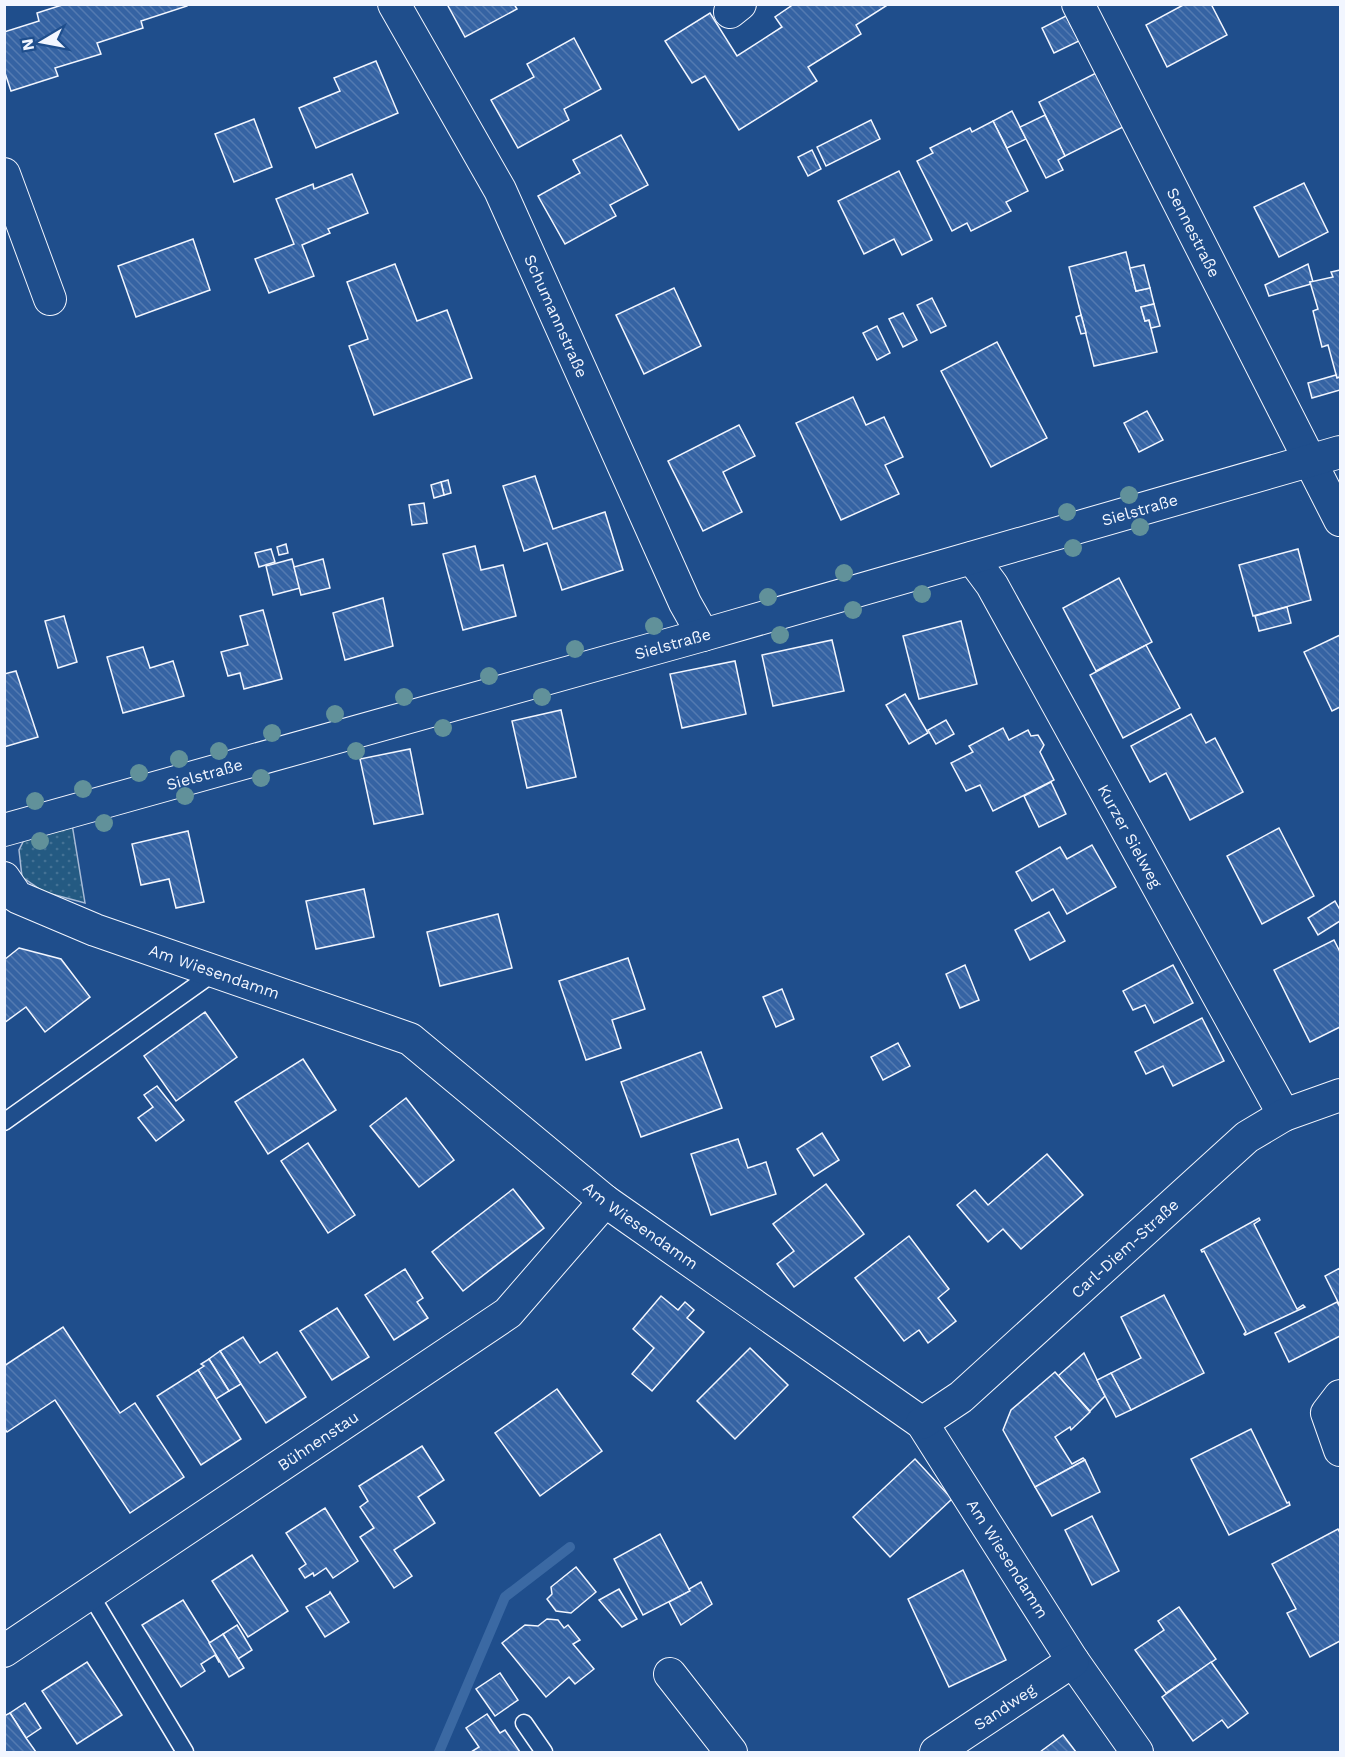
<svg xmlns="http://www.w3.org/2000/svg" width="1345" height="1757" font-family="'Work Sans',sans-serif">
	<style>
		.grass { fill: url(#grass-dots); stroke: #a8bbd7; stroke-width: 1.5 }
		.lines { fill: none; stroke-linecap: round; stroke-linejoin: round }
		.stream { stroke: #3b69a3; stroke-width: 10 }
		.building { fill: url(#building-back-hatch); stroke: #f2f6ff; stroke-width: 1.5 }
		.service-casing { stroke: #f2f6ff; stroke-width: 19 }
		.minor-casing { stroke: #f2f6ff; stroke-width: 34 }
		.service { stroke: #1f4e8c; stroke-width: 16 }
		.minor { stroke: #1f4e8c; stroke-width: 32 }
		.tree { fill: #61919a }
		.labels { text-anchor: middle; stroke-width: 4.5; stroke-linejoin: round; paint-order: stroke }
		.street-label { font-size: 16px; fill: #f2f6ff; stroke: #1f4e8c }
	</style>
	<defs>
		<pattern id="grass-dots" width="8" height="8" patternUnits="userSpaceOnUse" patternTransform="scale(1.5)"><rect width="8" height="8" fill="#245a82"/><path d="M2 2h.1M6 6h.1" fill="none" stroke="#447295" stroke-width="1.8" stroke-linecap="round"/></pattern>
		<pattern id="building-back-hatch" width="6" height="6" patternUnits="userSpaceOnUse" patternTransform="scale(1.5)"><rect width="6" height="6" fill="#3563a3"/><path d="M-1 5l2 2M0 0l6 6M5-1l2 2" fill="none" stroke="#537ab1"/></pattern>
	</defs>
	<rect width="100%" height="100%" fill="#1f4e8c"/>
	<path class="grass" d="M72,824L85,903L44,892L22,877L19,850L24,840Z"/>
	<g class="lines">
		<path class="stream" d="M439,1752L505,1597L570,1547"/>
	</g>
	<g class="building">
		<path d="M65,4H187V6L141,21L143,28L97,43L101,54L55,68L58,76L11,91L4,70V32L39,21L37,13Z"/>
		<path d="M447,4H514L517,9L465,37Z"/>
		<path d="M794,4H889L856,25L861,34L808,67L817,81L739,130L705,76L692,83L665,41L710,13L737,56L782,27L775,17Z"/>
		<path d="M1185,4H1211L1227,35L1167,67L1146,25Z"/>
		<path d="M1066,16L1079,41L1054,53L1042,28Z"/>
		<path d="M574,38L601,89L564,109L569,120L518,148L491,100L534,77L527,64Z"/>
		<path d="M376,61L398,113L316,148L299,108L340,91L334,78Z"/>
		<path d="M1100,71L1127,125L1065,156L1039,102Z"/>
		<path d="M1012,111L1026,139L1007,148L993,121Z"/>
		<path d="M1045,115L1065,156L1058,160L1063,170L1046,178L1020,127Z"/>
		<path d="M254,119L272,167L234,182L215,134Z"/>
		<path d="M871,120L880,139L826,166L817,147Z"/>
		<path d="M993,121L1028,191L1006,202L1011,211L971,231L967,223L952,231L917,161L933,153L930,148L970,128L972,132Z"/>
		<path d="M621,135L648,185L610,205L616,216L565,244L538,196L580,173L573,160Z"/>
		<path d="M812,150L821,169L808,176L798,157Z"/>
		<path d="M899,171L932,240L902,255L894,239L864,254L838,201Z"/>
		<path d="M352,174L368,213L328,229L330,233L302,245L314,276L269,293L255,259L294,244L276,199L313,184L314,189Z"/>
		<path d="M1304,183L1328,232L1279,257L1254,207Z"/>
		<path d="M193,239L210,290L136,317L118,266Z"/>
		<path d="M1126,252L1136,291L1150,288L1154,304L1141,307L1145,321L1149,320L1157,352L1094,366L1069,267Z"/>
		<path d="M395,264L417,321L447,310L472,378L374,415L349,346L368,339L347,282Z"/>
		<path d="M1308,264L1313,282H1310L1311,284L1269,296L1265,285Z"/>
		<path d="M1144,265L1150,288L1136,291L1130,268Z"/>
		<path d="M1340,270V377L1337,378L1328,345L1322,347L1313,311L1318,309L1310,282L1333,277L1331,272Z"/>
		<path d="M674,288L701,346L644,374L616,315Z"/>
		<path d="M932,298L946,326L931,333L917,305Z"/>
		<path d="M1154,304L1160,326L1151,328L1149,320L1145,321L1141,307Z"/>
		<path d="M903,313L917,340L903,347L889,319Z"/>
		<path d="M1081,315L1086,333L1081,334L1076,317Z"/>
		<path d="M877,326L890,353L877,360L863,333Z"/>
		<path d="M997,342L1047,438L991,467L941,371Z"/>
		<path d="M1336,375L1337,378L1340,377V390L1312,398L1308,383Z"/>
		<path d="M853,397L866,425L884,417L903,457L885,465L899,494L841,520L796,423Z"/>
		<path d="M1147,411L1163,440L1139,452L1124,423Z"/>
		<path d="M739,425L755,456L723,472L742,512L703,531L668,461Z"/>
		<path d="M535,476L553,529L605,512L623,570L562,590L547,543L524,551L503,486Z"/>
		<path d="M448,480L451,493L444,495L441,482Z"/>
		<path d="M441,482L444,495L434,498L431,485Z"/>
		<path d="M424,503L427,523L412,525L409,505Z"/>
		<path d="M286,544L288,553L279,555L277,547Z"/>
		<path d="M475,546L481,570L503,565L516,616L463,630L443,554Z"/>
		<path d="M271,549L275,562L259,567L255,553Z"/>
		<path d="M1298,549L1311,600L1253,616L1239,565Z"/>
		<path d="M292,559L300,588L273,595L266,566Z"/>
		<path d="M323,559L330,588L301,595L294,567Z"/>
		<path d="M1119,578L1152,642L1096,671L1063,608Z"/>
		<path d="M383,598L393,646L345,660L333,613Z"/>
		<path d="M1287,607L1291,623L1259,631L1255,616Z"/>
		<path d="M263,610L282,679L244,689L240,673L228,676L221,652L248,645L240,616Z"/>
		<path d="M64,616L77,662L58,668L45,621Z"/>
		<path d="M961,621L977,684L919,699L903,636Z"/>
		<path d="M1340,635V707L1332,711L1304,652Z"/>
		<path d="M832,640L844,691L773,706L762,655Z"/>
		<path d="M1146,645L1180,708L1123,738L1090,675Z"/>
		<path d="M143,647L150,668L173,661L184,696L123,713L107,657Z"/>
		<path d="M735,661L746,714L682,728L670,674Z"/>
		<path d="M16,671L38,737L4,747V674Z"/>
		<path d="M905,694L928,733L909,744L886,705Z"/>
		<path d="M561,710L576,777L527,788L512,721Z"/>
		<path d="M1191,714L1206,743L1215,738L1243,792L1190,820L1166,773L1150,782L1131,746Z"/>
		<path d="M946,720L954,734L936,744L928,730Z"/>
		<path d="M1003,728L1009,740L1028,730L1031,736L1038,735L1044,745L1040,752L1054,780L993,811L980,785L966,791L951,763L973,752L969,746Z"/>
		<path d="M410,749L423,814L374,824L360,759Z"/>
		<path d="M1051,782L1066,814L1039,827L1024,796Z"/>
		<path d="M1279,828L1314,896L1262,924L1227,856Z"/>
		<path d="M188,831L204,902L176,908L169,879L141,885L132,844Z"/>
		<path d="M1092,845L1116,887L1067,914L1053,889L1032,901L1016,872L1060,847L1067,859Z"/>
		<path d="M364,889L374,937L316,949L306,901Z"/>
		<path d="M1335,901L1340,910V921L1318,935L1308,918Z"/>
		<path d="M1049,912L1065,941L1030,960L1015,930Z"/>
		<path d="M498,914L512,968L440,986L427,932Z"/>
		<path d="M1334,940L1340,952V1027L1310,1042L1274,970Z"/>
		<path d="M19,948L61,959L90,997L45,1032L26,1007L4,1023V960Z"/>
		<path d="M628,958L645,1009L612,1020L621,1048L586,1060L559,981Z"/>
		<path d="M965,965L979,1000L960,1008L946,974Z"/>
		<path d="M1173,965L1193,1003L1154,1023L1145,1005L1133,1010L1123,991Z"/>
		<path d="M782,989L794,1019L776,1027L763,997Z"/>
		<path d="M205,1012L237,1057L176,1101L144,1056Z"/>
		<path d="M1202,1018L1224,1061L1173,1086L1163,1066L1146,1074L1135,1052Z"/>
		<path d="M898,1043L910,1066L883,1080L871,1057Z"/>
		<path d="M701,1052L722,1108L641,1137L621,1082Z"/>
		<path d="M303,1059L336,1110L268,1154L235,1102Z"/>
		<path d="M157,1086L184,1120L156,1141L138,1118L153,1107L144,1095Z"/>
		<path d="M406,1098L454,1160L419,1187L370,1126Z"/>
		<path d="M822,1133L839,1160L814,1176L797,1149Z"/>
		<path d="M738,1139L748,1168L766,1162L776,1194L711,1215L691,1154Z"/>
		<path d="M308,1143L355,1215L328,1233L281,1161Z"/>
		<path d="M1047,1154L1083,1195L1021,1249L1003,1229L988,1242L957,1205L975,1190L988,1205Z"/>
		<path d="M826,1184L864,1234L794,1287L777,1264L794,1251L773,1224Z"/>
		<path d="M513,1189L544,1228L463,1291L432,1252Z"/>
		<path d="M1259,1218L1260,1220L1254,1224L1297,1309L1303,1305L1305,1307L1245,1335L1244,1334L1246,1332L1204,1251L1202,1252L1201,1250Z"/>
		<path d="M909,1236L949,1289L938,1298L956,1321L928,1343L919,1330L904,1341L855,1278Z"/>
		<path d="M1340,1268V1304H1339L1325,1276Z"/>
		<path d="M405,1269L423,1298L417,1302L428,1318L394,1340L365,1295Z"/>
		<path d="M1164,1295L1204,1373L1131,1410L1111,1373L1141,1358L1121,1317Z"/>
		<path d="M661,1296L678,1310L685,1302L694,1310L687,1318L704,1332L652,1391L632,1374L654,1348L633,1329Z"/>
		<path d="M1337,1302L1340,1307V1336L1289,1362L1275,1333Z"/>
		<path d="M337,1308L369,1357L332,1380L300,1331Z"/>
		<path d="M63,1327L120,1413L135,1403L184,1477L130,1513L55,1400L7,1432L4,1428V1366Z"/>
		<path d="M243,1337L260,1363L277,1352L306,1397L266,1423L220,1351Z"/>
		<path d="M750,1348L788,1385L735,1439L697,1401Z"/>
		<path d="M220,1351L241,1384L229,1391L209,1359Z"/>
		<path d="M1084,1353L1105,1396L1090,1411L1058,1376Z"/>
		<path d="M209,1359L229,1391L216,1399L198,1370L204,1366L201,1364Z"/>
		<path d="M198,1370L241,1439L201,1465L157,1396Z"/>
		<path d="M1055,1372L1090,1412L1071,1430L1070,1427L1055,1437L1072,1464L1083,1458L1085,1460L1035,1487L1003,1430L1011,1410Z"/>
		<path d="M1111,1373L1131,1410L1116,1417L1097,1380Z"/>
		<path d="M557,1389L602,1451L540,1496L495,1433Z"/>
		<path d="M1251,1429L1287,1503L1289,1502L1290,1505L1229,1535L1191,1459Z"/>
		<path d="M422,1446L444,1480L418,1497L435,1523L394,1550L412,1576L394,1588L360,1537L374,1528L360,1507L368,1501L359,1486Z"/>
		<path d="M915,1459L952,1499L890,1557L853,1517Z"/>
		<path d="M1085,1460L1100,1492L1052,1516L1035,1487Z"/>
		<path d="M325,1508L358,1561L333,1578L326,1568L314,1576L313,1573L305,1578L299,1569L306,1564L286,1533Z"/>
		<path d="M1092,1516L1119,1571L1092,1585L1065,1530Z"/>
		<path d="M1338,1529L1340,1533V1641L1310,1657L1287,1613L1296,1609L1272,1564Z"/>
		<path d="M660,1534L690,1591L643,1615L614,1559Z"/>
		<path d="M252,1555L288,1611L248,1637L212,1581Z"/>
		<path d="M576,1567L596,1592L571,1613L556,1611L547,1599L552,1594L551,1587Z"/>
		<path d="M963,1570L1006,1660L949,1687L908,1599Z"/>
		<path d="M701,1582L712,1604L681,1625L669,1602L690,1591L689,1589Z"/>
		<path d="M619,1589L637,1619L622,1627L599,1600Z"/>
		<path d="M330,1592L349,1622L325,1637L306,1607L329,1594Z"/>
		<path d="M183,1600L221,1661L219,1662L215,1655L201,1664L205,1671L181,1687L142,1625Z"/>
		<path d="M1179,1607L1216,1659L1166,1693L1135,1650L1164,1630L1158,1621Z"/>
		<path d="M547,1619L558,1620L564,1628L568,1625L580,1640L573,1644L594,1669L575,1684L569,1677L546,1697L502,1643L525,1625L538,1626Z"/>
		<path d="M237,1625L252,1650L238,1659L223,1634Z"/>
		<path d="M223,1634L244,1668L229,1677L209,1643Z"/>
		<path d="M87,1662L122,1715L77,1744L42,1691Z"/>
		<path d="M1211,1662L1248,1713L1228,1728L1222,1720L1193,1741L1162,1697Z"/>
		<path d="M500,1673L518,1700L495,1716L476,1689Z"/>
		<path d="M25,1703L41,1728L26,1738L10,1713Z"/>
		<path d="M10,1713L26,1738L36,1752H4V1716Z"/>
		<path d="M487,1714L500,1733L505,1730L520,1752H471L479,1747L466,1728Z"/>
		<path d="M1063,1735L1076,1752H1040Z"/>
	</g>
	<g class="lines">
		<g class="service-casing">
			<g id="service">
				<path d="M4,1122L215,972"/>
				<path d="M90,1594L185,1752"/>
				<path d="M524,1723L544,1752"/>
			</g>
		</g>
		<g class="minor-casing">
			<g id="minor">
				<path id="s1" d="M394,4L500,190L685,603L703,635"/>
				<path id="s2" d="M1078,4L1340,520"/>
				<path d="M730,12L740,4"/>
				<path d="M4,174L50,299"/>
				<path id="s3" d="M972,558L992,585L1284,1115"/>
				<path id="s4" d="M4,830L703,635L1340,452"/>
				<path id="s5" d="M4,878L17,897L95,930L410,1039L605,1201L922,1423L1073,1661L1137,1752"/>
				<path d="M1340,1396L1327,1413L1340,1450"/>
				<path id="s6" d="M922,1423L961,1397L1247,1137L1284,1115L1340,1095"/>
				<path id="s7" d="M4,1651L508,1313L605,1201"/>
				<path d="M670,1674L731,1752"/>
				<path id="s8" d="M936,1752L1073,1661"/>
			</g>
		</g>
		<use href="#service" class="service"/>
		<use href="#minor" class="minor"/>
	</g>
	<g class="tree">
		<circle cx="1129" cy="495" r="9"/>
		<circle cx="1067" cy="512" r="9"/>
		<circle cx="1140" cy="527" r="9"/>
		<circle cx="1073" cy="548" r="9"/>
		<circle cx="844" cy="573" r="9"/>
		<circle cx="922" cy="594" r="9"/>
		<circle cx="768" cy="597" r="9"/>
		<circle cx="853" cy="610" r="9"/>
		<circle cx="654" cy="626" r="9"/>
		<circle cx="780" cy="635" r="9"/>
		<circle cx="575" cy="649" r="9"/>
		<circle cx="489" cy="676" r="9"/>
		<circle cx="404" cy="697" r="9"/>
		<circle cx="542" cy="697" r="9"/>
		<circle cx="335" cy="714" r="9"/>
		<circle cx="443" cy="728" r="9"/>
		<circle cx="272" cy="733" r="9"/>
		<circle cx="219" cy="751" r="9"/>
		<circle cx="356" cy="751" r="9"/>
		<circle cx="179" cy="759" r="9"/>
		<circle cx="139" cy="773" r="9"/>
		<circle cx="261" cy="778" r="9"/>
		<circle cx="83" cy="789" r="9"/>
		<circle cx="185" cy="796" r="9"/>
		<circle cx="35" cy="801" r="9"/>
		<circle cx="104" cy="823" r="9"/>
		<circle cx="40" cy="841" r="9"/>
	</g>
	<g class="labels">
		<g class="street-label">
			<text dy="6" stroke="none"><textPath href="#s2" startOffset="256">Sennestraße</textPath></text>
			<text dy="6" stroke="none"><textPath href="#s1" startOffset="352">Schumannstraße</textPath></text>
			<text dy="6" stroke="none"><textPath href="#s4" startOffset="1180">Sielstraße</textPath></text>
			<text dy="6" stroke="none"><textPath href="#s4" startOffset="694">Sielstraße</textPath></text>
			<text dy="6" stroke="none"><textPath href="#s4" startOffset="208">Sielstraße</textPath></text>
			<text dy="6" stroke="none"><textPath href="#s3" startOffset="320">Kurzer Sielweg</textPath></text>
			<text dy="6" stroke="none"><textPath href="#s5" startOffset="234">Am Wiesendamm</textPath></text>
			<text dy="6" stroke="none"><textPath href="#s5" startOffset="738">Am Wiesendamm</textPath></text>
			<text dy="6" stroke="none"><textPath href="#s6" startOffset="268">Carl-Diem-Straße</textPath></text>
			<text dy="6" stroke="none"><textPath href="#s7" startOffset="378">Bühnenstau</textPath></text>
			<text dy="6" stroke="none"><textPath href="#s5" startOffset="1242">Am Wiesendamm</textPath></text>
			<text dy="6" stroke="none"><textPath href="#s8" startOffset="82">Sandweg</textPath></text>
		</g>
	</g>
	<rect width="1345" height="1757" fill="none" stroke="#f2f6ff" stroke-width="12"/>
	<g transform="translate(42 42) rotate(260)" stroke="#1f4e8c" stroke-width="4.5" paint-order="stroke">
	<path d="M0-4.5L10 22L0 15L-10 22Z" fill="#f2f6ff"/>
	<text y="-9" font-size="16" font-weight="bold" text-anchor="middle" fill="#f2f6ff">N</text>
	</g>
</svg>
